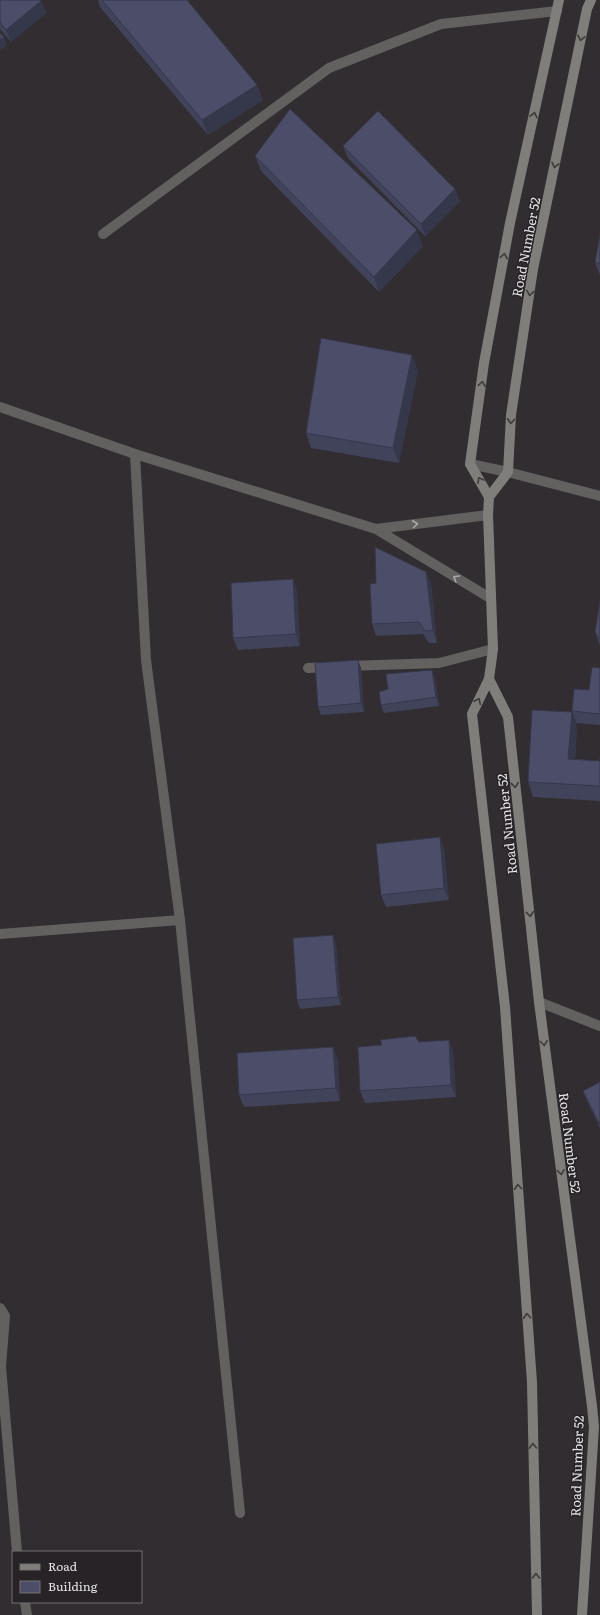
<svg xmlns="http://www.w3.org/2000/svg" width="600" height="1615" font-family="Literata,serif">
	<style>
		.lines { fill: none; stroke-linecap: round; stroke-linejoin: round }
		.street { stroke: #63615f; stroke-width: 10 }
		.secondary { stroke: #807e7a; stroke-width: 10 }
		.wall { fill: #41435a }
		.shaded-wall { fill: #35374a }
		.building { fill: #4c4e69; stroke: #35374a }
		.oneway { stroke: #3d3a3c }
		.oneway2 { stroke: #aba8a9 }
		.labels { text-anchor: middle; stroke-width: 3; stroke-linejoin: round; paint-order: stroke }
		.street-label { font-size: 13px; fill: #e6e3e6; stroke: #272327 }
	</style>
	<rect width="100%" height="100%" fill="#312d31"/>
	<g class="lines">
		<g class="street">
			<path d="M103,234L329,68L441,24L557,11"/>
			<path d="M0,407L135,454L376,529L490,598"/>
			<path d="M135,454L146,660L180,920L240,1513"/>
			<path d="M470,464L508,472L600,496"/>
			<path d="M376,529L488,515"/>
			<path d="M346,666L439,663L493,649"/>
			<path d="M308,668L328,667"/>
			<path d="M0,934L180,920"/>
			<path d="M539,1002L600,1026"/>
			<path d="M0,1308L5,1316L1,1367L17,1552"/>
			<path d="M25,1602L27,1615"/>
		</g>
		<g class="secondary">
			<path d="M489,497L470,464L484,363L510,223L559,0"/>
			<path d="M489,679L508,717L539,1002L592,1406L594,1427L582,1615"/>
			<path d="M537,1615L532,1382L505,1007L472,714L489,679L493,649L488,515L489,497L508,472L511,415L533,269L587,9L591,0"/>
		</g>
	</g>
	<g class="wall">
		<path d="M0,0L41,1L46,13L11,42L0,29Z"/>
		<path d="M98,0H187L257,85L263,100L208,135L100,7Z"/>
		<path d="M343,146L460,201L425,236L348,158Z"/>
		<path d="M255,156L423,246L379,292L261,171Z"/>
		<path d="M600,234V275L595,263Z"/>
		<path d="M418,370L399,463L311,448L306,433Z"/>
		<path d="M426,572L431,584L437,643H429L423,634L376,636L372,624L376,583Z"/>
		<path d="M293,579L297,591L300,646L238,650L233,638Z"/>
		<path d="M600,601V645L595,632Z"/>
		<path d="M361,668L364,712L321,715L318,707Z"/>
		<path d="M600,668V725L576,723L572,711L589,690Z"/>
		<path d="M432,670L435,678L439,706L384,713L381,705L388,689Z"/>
		<path d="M577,727L575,759L600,761V756V801L533,797L528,782Z"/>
		<path d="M440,837L444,849L449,900L386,907L381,895Z"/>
		<path d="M336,944L341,1005L300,1009L297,1000Z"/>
		<path d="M449,1040L453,1052L456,1097L365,1103L360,1091L419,1042Z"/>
		<path d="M338,1059L340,1101L244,1107L239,1095Z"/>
		<path d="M600,1082V1128L588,1103L583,1091Z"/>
	</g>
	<g class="shaded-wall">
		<path d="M41,1L46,13L11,42L6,30Z"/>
		<path d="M4,37L7,45L0,51V40Z"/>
		<path d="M257,85L263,100L208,135L202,120Z"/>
		<path d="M455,189L460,201L425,236L421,224Z"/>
		<path d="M417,230L423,246L379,292L374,277Z"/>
		<path d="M412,355L418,370L399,463L393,448Z"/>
		<path d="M426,572L431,584L437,643L433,630Z"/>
		<path d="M293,579L297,591L300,646L296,634Z"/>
		<path d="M358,660L361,668L364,712L361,703Z"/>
		<path d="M432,670L435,678L439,706L436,697Z"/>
		<path d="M572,712L577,727L574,774L568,759Z"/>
		<path d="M440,837L444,849L449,900L444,888Z"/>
		<path d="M333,935L336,944L341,1005L338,997Z"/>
		<path d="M449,1040L453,1052L456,1097L451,1085Z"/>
		<path d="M333,1047L338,1059L340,1101L336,1088Z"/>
	</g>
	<g class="building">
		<path d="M0,0H40L41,1L6,30L0,22Z"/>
		<path d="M102,0H187L257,85L202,120Z"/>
		<path d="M0,33L4,37L0,40Z"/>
		<path d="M290,109L417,230L374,277L255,156Z"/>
		<path d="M378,111L455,189L421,224L343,146Z"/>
		<path d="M600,234V263H595Z"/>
		<path d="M321,338L412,355L393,448L306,433Z"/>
		<path d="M375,547L426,572L433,630L425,631L419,622L372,624L370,584L376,583Z"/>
		<path d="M293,579L296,634L233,638L231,583Z"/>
		<path d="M600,601V639L595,632Z"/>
		<path d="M358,660L361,703L318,707L315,663Z"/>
		<path d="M592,667L600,668V714L572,711L574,689L589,690Z"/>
		<path d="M432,670L436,697L381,705L379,692L388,689L386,674Z"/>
		<path d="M532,710L572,712L568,759L600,761V756V786L528,782Z"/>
		<path d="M440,837L444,888L381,895L376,844Z"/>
		<path d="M333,935L338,997L297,1000L293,938Z"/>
		<path d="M415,1036L419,1042L449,1040L451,1085L360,1091L358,1047L382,1045L380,1040Z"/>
		<path d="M333,1047L336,1088L239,1095L237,1053Z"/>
		<path d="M600,1082V1125L583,1091Z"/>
	</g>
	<defs><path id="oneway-chevron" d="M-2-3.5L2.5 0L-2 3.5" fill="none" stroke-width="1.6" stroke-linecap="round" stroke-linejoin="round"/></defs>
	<g class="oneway">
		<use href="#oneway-chevron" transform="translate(581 38) rotate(102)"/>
		<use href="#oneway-chevron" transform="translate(534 115) rotate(-77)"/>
		<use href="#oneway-chevron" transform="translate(555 165) rotate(102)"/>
		<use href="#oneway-chevron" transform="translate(504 256) rotate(-80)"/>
		<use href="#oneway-chevron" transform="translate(530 293) rotate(99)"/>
		<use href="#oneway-chevron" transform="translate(482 384) rotate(-82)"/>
		<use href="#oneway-chevron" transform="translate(511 421) rotate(94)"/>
		<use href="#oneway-chevron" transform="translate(480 480) rotate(-120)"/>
		<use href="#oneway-chevron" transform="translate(478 701) rotate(-64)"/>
		<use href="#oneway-chevron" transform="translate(515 785) rotate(84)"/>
		<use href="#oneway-chevron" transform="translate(530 914) rotate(84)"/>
		<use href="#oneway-chevron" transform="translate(544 1043) rotate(83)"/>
		<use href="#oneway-chevron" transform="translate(561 1172) rotate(83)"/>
		<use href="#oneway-chevron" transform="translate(518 1187) rotate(-94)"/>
		<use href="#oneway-chevron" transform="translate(527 1316) rotate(-94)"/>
		<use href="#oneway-chevron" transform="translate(533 1446) rotate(-91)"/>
		<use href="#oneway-chevron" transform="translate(536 1576) rotate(-91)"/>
	</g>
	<g class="oneway2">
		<use href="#oneway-chevron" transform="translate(415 524) rotate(-7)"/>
		<use href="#oneway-chevron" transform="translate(456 578) rotate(-149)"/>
	</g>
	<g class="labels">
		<g class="street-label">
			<text transform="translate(526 247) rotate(-79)" y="5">Road Number 52</text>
			<text transform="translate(507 824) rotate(-96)" y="5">Road Number 52</text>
			<text transform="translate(570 1143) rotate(83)" y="5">Road Number 52</text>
			<text transform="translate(577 1466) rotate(-88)" y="5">Road Number 52</text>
		</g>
	</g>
	<rect x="12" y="1551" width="130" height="52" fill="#272327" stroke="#737073"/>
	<rect x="20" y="1564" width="20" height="6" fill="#807e7a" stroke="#737073"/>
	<text x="48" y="1571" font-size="12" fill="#e6e3e6">Road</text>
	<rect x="20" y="1581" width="20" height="12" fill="#4c4e69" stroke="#737073"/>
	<text x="48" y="1591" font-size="12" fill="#e6e3e6">Building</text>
</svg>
